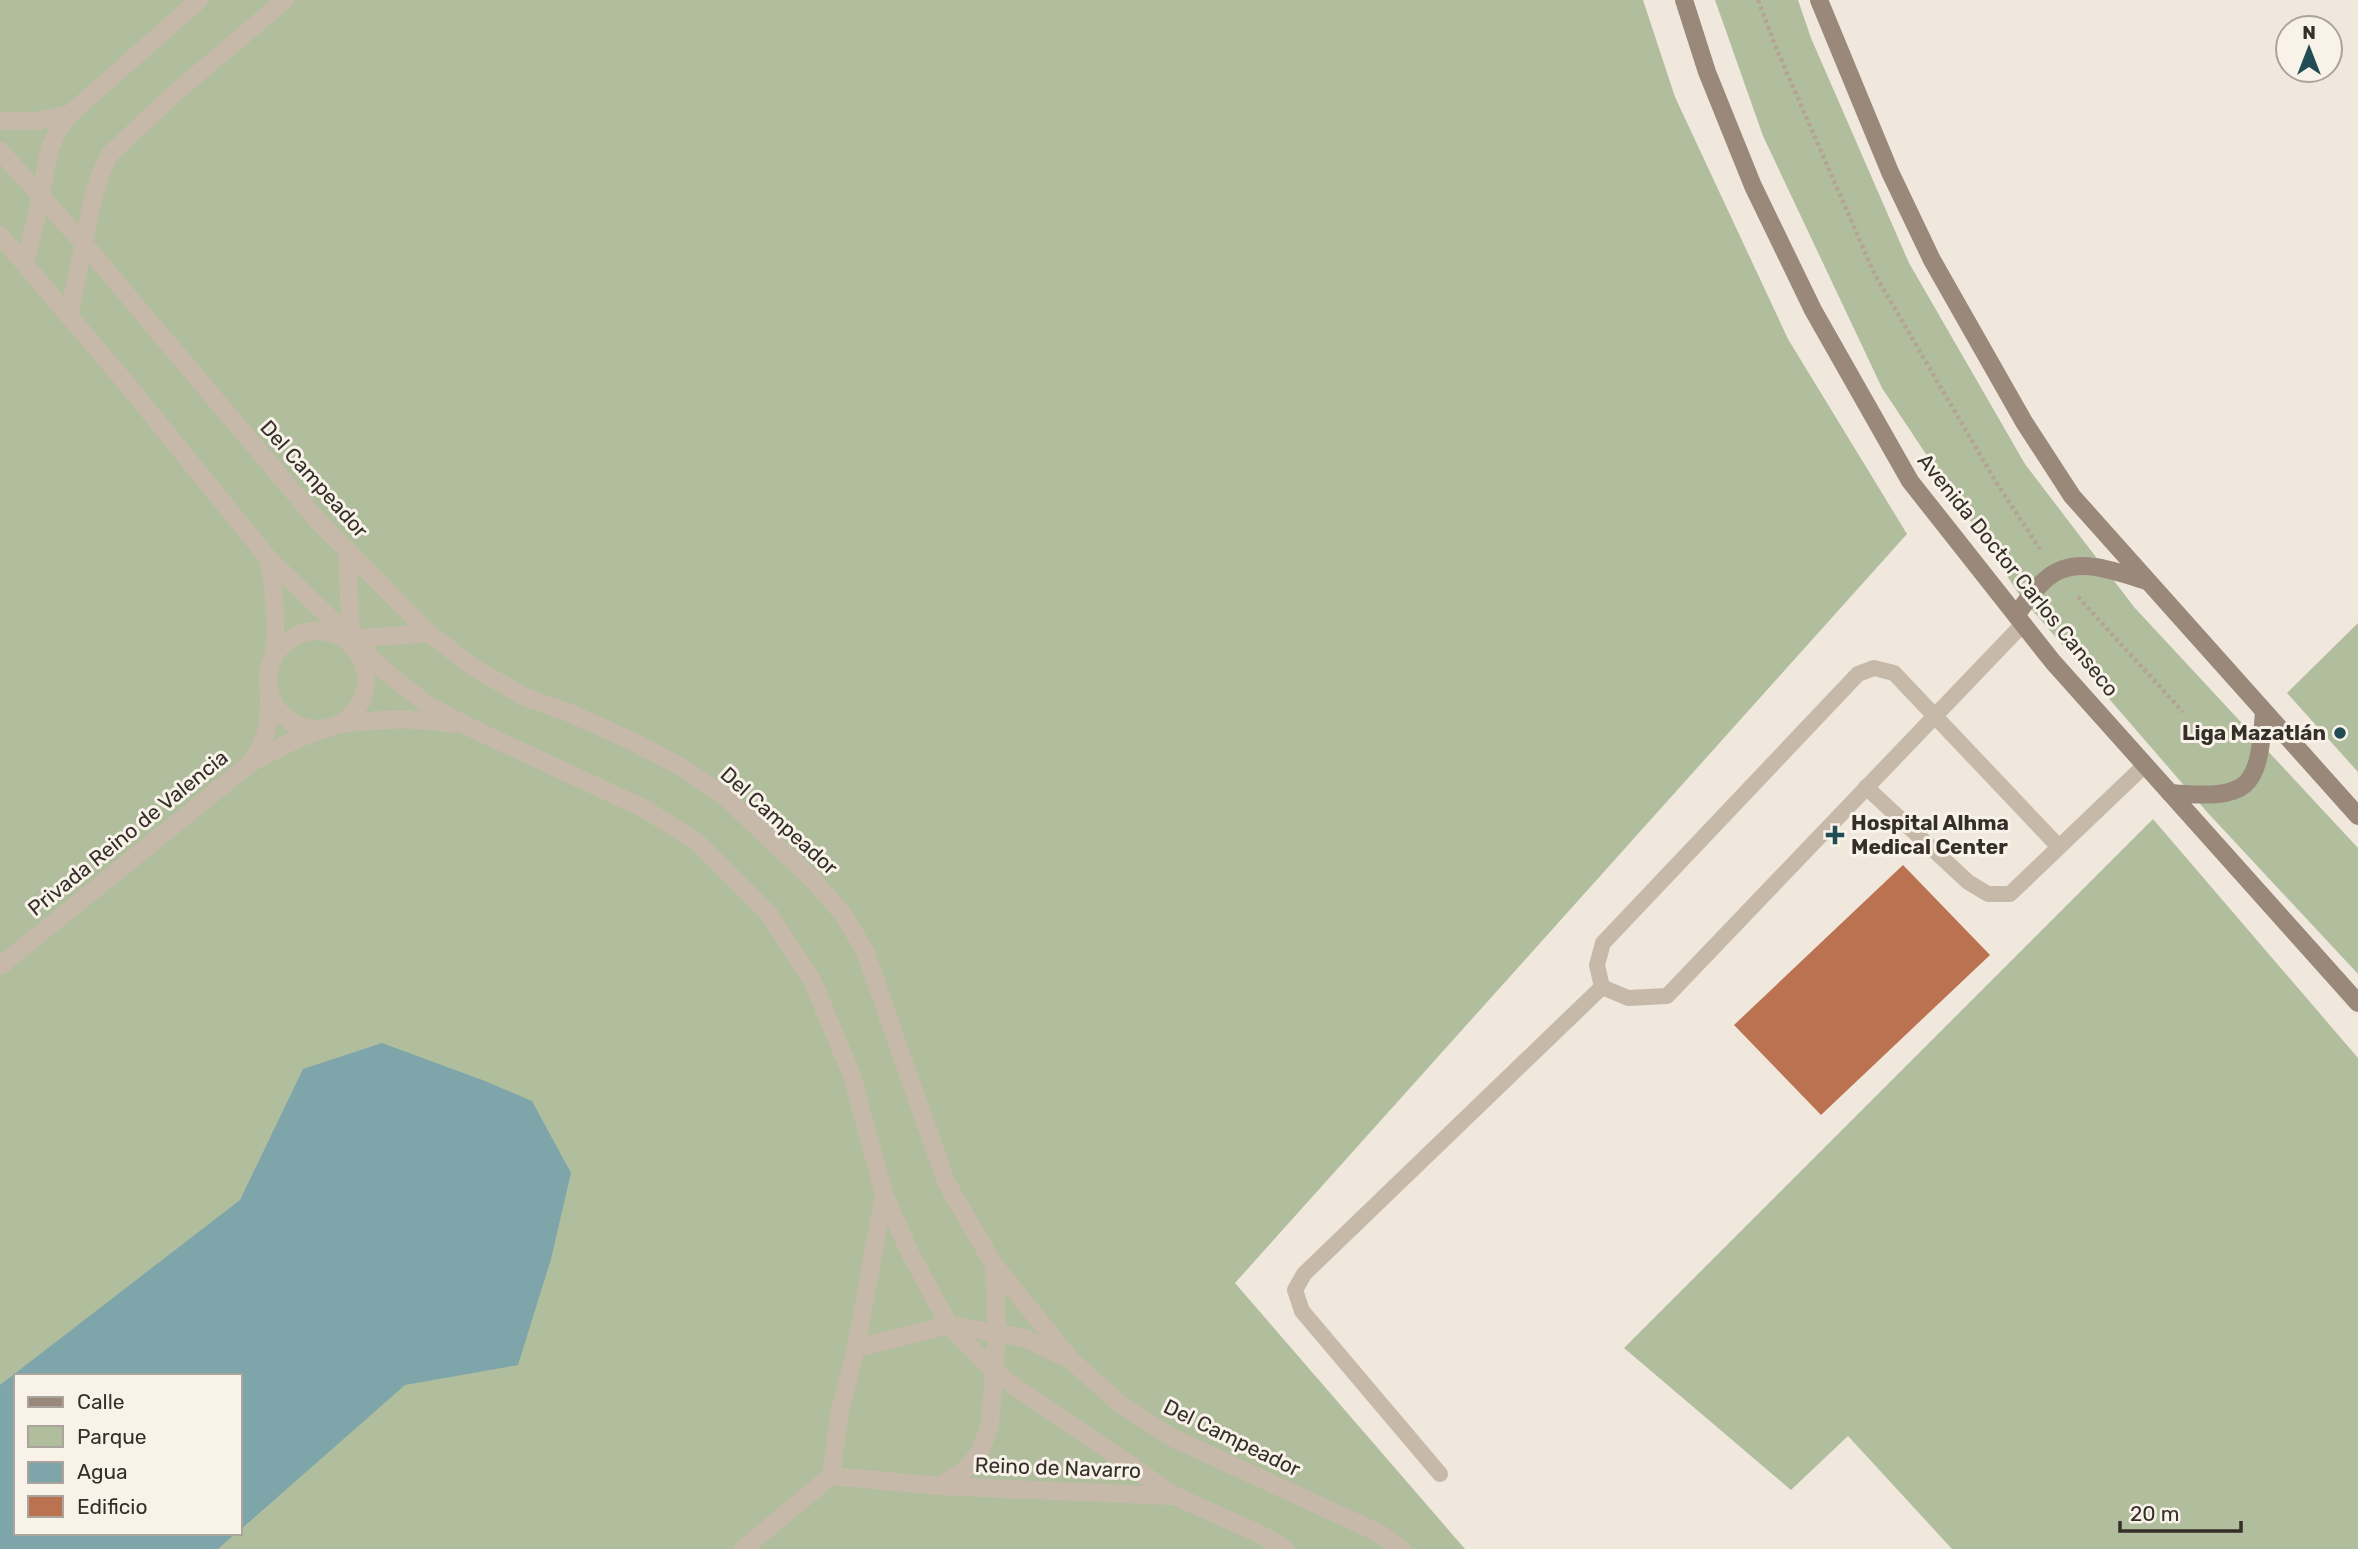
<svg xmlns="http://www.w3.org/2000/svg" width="2358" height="1549" font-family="Rubik,sans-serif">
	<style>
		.green { fill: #b1be9e; fill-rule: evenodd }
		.water { fill: #7ea5aa }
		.building { fill: #bb7250 }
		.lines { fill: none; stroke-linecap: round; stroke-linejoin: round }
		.path { stroke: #b3a494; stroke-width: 4.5; stroke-dasharray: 3.5 3.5; stroke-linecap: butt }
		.service { stroke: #c7b9aa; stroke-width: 16 }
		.minor { stroke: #c7b9aa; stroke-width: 18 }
		.secondary { stroke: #9a897b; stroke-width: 18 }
		.poi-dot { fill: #224c53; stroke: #f8f2e9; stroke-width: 2.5 }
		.labels { text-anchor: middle; stroke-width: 6; stroke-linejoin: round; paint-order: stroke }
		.street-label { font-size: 21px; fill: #352e29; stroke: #f8f2e9 }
		.poi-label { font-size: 21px; font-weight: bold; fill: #352e29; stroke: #f8f2e9; text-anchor: end }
	</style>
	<rect width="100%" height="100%" fill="#f0e8dd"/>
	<g class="green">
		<path d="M0,0H1643L1675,97L1788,339L1907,534L1235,1283L1465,1549H0ZM16,1376H240V1533H16Z"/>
		<path d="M1715,0H1798L1811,38L1909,263L2025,464L2134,607L2358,848V974L2207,812L2021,597L1882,388L1763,136Z"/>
		<path d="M2358,623V772L2287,693Z"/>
		<path d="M2153,819L2358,1058V1549H1952L1848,1436L1791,1490L1624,1348Z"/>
	</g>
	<path class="water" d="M382,1043L485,1081L532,1101L571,1173L551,1259L518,1365L405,1385L240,1530V1376H16V1533H236L218,1549H0V1385L240,1200L303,1069Z"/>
	<path class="building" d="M1903,865L1990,955L1821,1115L1734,1025Z"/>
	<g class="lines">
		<g class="path">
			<path d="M1758,0L1777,50L1874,273L1996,482L2040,549"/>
			<path d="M2078,597L2183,712"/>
		</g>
		<g class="service">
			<path d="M1866,787L1968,882L1988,894H2010L2145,765"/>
			<path d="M1602,987L1597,965L1603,943L1858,674L1874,668L1894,673L2059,847"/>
			<path d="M1440,1474L1302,1311L1295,1290L1304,1274L1602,987L1628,998L1667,996L2023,624"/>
		</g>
		<g class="minor">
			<path d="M0,121H38L70,114"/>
			<path d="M0,151L85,245L318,521L429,633L473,667L525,697L572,714L634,742L683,768L723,795L814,881L843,914L865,951L946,1182L994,1265L1072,1361L1119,1403L1173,1438L1379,1533L1402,1549"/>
			<path d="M0,235L126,383L269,559L386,672L428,705L469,727L645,809L697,842L769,914L813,982L852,1076L884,1194L910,1253L949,1325L994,1372L1175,1496L1262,1535L1285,1549"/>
			<path d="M25,263C30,242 36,221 40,200C48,162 44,146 70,114L199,0"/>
			<path d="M69,315L92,202L100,175L110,154L175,93L285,0"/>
			<path d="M347,550L351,639L353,644"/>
			<path d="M269,559C275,593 277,622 274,656"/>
			<circle cx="317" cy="680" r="49"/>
			<path d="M345,637L351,639L429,633"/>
			<path d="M341,724C380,719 415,717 453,724"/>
			<path d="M252,762C268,734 269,728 269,696"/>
			<path d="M0,966L252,762L297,739L326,728"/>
			<path d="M856,1348L949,1325L1025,1338L1066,1358"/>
			<path d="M831,1476L939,1486L1173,1496"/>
			<path d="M831,1476L840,1411L856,1348L884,1194"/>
			<path d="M939,1486L965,1470L980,1452L990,1425L997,1332L994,1265"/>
			<path d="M743,1549L831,1476"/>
		</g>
		<g class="secondary">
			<path d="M1684,0L1707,72L1753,186L1813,310L1910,481L2053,662L2358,1003"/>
			<path d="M1819,0L1890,172L1932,260L2024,422L2072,496L2358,816"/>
			<path d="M2016,615C2025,604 2033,590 2044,581C2073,553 2114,571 2147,581"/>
			<path d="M2170,793C2250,799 2258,791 2264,712"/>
		</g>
	</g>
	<g class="poi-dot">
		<circle cx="2340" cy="733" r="7"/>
		<path d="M1831.5 824.5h7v7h7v7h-7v7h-7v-7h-7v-7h7z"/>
	</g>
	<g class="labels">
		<g class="street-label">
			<text transform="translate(314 479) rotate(48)" y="7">Del Campeador</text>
			<text transform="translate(2018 575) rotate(51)" y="7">Avenida Doctor Carlos Canseco</text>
			<text transform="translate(779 821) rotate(42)" y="7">Del Campeador</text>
			<text transform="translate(128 833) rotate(-39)" y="7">Privada Reino de Valencia</text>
			<text transform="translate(1232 1438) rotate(26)" y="7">Del Campeador</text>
			<text transform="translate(1058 1468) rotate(2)" y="7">Reino de Navarro</text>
		</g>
		<g class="poi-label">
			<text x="2326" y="740">Liga Mazatlán</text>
			<text x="1851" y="830" text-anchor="start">Hospital Alhma<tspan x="1851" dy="24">Medical Center</tspan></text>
		</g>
	</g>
	<rect x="14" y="1374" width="228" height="161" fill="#f8f2e9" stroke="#aaa49c" stroke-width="2"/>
	<rect x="28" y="1397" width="35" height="10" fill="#9a897b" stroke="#aaa49c" stroke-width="2"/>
	<text x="77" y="1409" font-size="21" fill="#352e29">Calle</text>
	<rect x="28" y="1426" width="35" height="21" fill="#b1be9e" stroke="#aaa49c" stroke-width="2"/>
	<text x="77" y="1444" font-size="21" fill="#352e29">Parque</text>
	<rect x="28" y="1462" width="35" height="21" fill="#7ea5aa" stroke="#aaa49c" stroke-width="2"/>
	<text x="77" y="1479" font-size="21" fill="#352e29">Agua</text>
	<rect x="28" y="1496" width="35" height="21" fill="#bb7250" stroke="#aaa49c" stroke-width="2"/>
	<text x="77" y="1514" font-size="21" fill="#352e29">Edificio</text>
	<g transform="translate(2309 49)"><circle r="33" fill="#f8f2e9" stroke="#aaa49c" stroke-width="2"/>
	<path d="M0-5L12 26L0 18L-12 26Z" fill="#224c53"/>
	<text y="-10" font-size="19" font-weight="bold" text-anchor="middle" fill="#352e29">N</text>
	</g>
	<path d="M2120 1521v10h121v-10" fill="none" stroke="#352e29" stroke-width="3.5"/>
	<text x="2130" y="1521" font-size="21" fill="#352e29" stroke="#f8f2e9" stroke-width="5" paint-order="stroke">20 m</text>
</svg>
